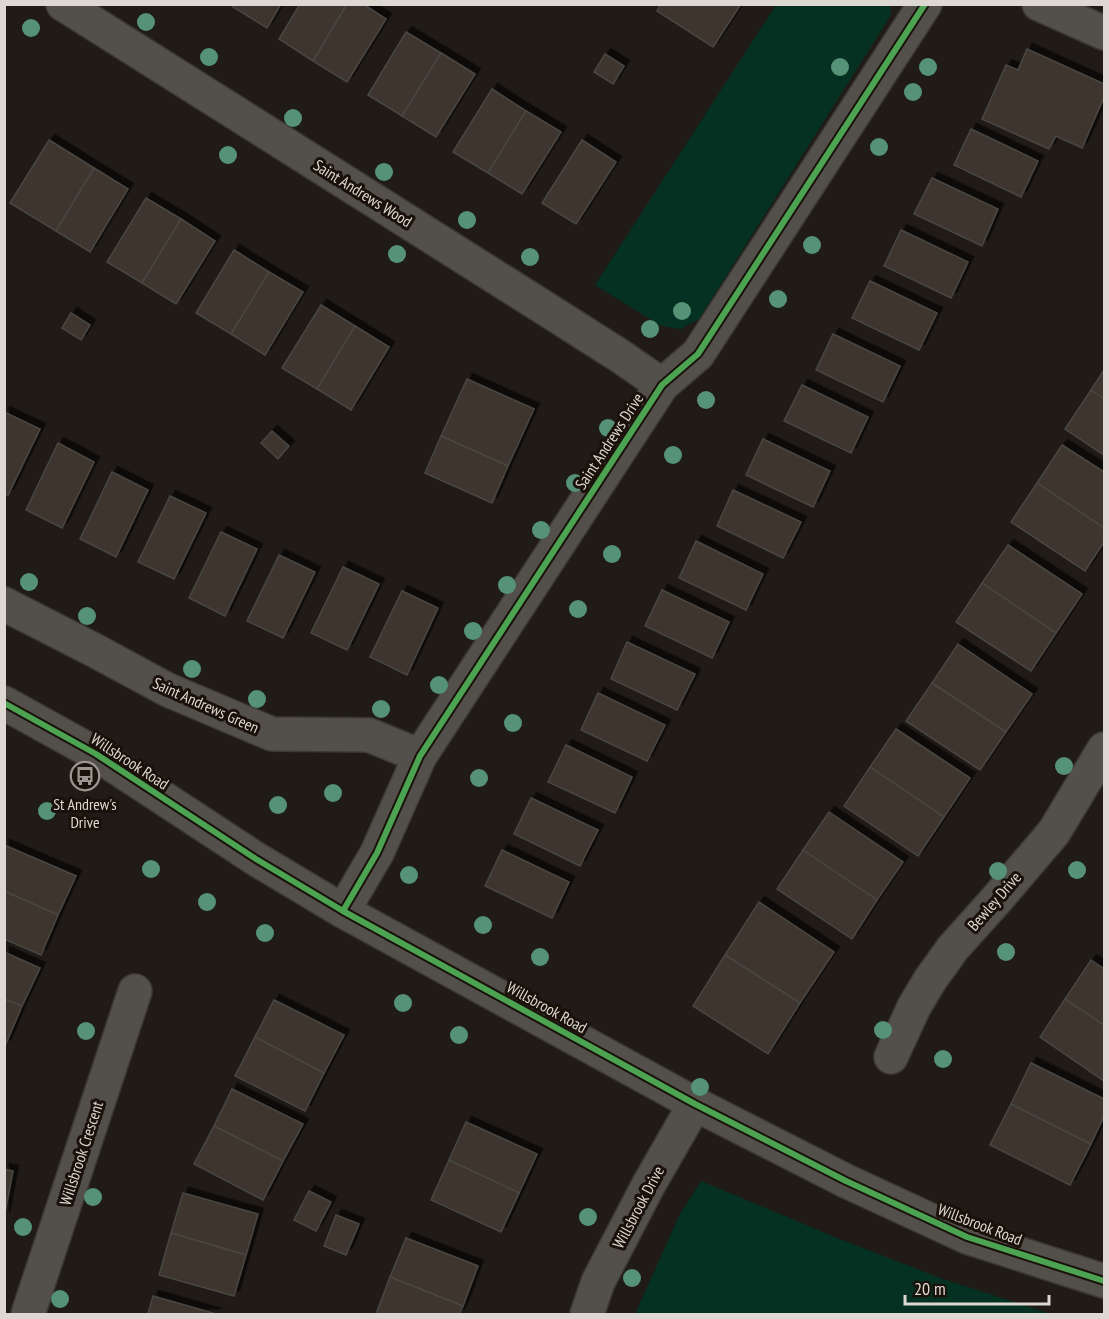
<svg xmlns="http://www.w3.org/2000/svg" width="1109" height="1319" font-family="'PT Sans Narrow',sans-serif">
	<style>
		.green { fill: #043121 }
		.building { fill: #3c352d; stroke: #4a4642; stroke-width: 1.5; filter: url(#shadow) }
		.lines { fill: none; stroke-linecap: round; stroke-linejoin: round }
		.minor-casing { stroke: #3c3835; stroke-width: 36 }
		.minor { stroke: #534f4b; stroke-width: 33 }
		.cycleway-casing { stroke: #1a120a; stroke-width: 10 }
		.cycleway { stroke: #4ca352; stroke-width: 6 }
		.tree { fill: #559276 }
		.labels { text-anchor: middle; stroke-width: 6; stroke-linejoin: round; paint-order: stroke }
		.street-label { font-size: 16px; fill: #ded8d2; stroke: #1a120a }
		.poi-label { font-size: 16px; fill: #ded8d2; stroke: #1a120a }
	</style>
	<defs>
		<filter id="shadow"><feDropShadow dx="5.5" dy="-5.5" stdDeviation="0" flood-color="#0009"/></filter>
	</defs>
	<rect width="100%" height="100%" fill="#201b17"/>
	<g class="green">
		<path d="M776,5H890L891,15L699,319L681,329L661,326L595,285Z"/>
		<path d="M701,1181L837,1238L943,1279L1051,1314H635L680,1214Z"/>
	</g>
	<g class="building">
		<path d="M234,4H281L267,28L233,7Z"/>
		<path d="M300,4H347L313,61L279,39Z"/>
		<path d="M347,4H363L386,19L347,82L313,61Z"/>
		<path d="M661,4H741L713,47L657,11Z"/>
		<path d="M406,32L441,53L402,116L368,95Z"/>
		<path d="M1027,49L1104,84V97L1082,148L1056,136L1049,149L982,119L1006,65L1018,70Z"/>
		<path d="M441,53L475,74L436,137L402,116Z"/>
		<path d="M605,54L624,66L613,84L594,72Z"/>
		<path d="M492,89L526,111L488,173L453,152Z"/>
		<path d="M526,111L561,132L522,194L488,173Z"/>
		<path d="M971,129L1038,161L1021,197L954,165Z"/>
		<path d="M49,140L94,168L56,231L10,203Z"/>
		<path d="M582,140L616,162L576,224L542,203Z"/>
		<path d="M94,168L128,189L90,252L56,231Z"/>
		<path d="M932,178L998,209L982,246L914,214Z"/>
		<path d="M146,198L181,219L142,283L107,262Z"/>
		<path d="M181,219L215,241L176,304L142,283Z"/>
		<path d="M901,230L968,262L951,298L884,266Z"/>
		<path d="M234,250L269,272L231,334L196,313Z"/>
		<path d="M269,272L303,292L265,355L231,334Z"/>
		<path d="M870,281L937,313L919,350L852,318Z"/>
		<path d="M321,305L355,326L317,389L282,368Z"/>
		<path d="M71,313L90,325L81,340L62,328Z"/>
		<path d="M355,326L389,347L351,410L317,389Z"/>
		<path d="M833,334L900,366L883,402L816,370Z"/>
		<path d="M1104,370V399L1091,390Z"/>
		<path d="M467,379L534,409L508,466L441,436Z"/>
		<path d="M802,385L868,417L851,453L784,421Z"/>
		<path d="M1091,390L1104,399V455L1065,429Z"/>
		<path d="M4,412L40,429L8,495L4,494Z"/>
		<path d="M272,431L289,446L278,459L261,443Z"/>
		<path d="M441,436L508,466L492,503L425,473Z"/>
		<path d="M763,439L830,471L813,507L746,475Z"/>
		<path d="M58,443L94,462L62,528L26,510Z"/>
		<path d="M1062,445L1104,472V528L1037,483Z"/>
		<path d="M112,472L148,490L116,557L80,539Z"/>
		<path d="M1037,483L1104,528V542L1085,571L1011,522Z"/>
		<path d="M733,490L801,522L783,558L717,526Z"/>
		<path d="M170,496L206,513L174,579L138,562Z"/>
		<path d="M221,532L257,549L225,616L189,598Z"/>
		<path d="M696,541L763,574L746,610L679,578Z"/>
		<path d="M1008,545L1082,594L1056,633L982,583Z"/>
		<path d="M279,555L315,572L283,638L247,621Z"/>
		<path d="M343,567L379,584L347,650L311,633Z"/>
		<path d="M982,583L1056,633L1031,671L956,622Z"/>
		<path d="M662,590L729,622L712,658L645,626Z"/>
		<path d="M402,591L438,608L407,675L370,657Z"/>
		<path d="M627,642L695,674L677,710L611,679Z"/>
		<path d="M958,644L1032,694L1006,732L932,683Z"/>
		<path d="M932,683L1006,732L980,770L906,721Z"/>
		<path d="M598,693L665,725L647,761L581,730Z"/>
		<path d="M896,729L970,778L944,817L870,767Z"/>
		<path d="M566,745L632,777L615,813L548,782Z"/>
		<path d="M870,767L944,817L918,856L844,806Z"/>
		<path d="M531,798L598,830L580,866L514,834Z"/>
		<path d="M829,812L903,862L877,900L803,850Z"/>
		<path d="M4,845L76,876L58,915L4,891Z"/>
		<path d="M502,850L569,882L552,918L485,886Z"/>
		<path d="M803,850L877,900L852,939L777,889Z"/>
		<path d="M4,891L58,915L41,955L4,939Z"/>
		<path d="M759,902L834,952L800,1003L725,955Z"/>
		<path d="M4,952L40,968L22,1006L4,999Z"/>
		<path d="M725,955L800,1003L768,1054L693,1006Z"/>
		<path d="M1091,960L1104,969V1025L1065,999Z"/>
		<path d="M4,999L22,1006L5,1046L4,1045Z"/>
		<path d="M1065,999L1104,1025V1081L1040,1037Z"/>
		<path d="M274,1000L344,1035L324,1073L255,1037Z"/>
		<path d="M255,1037L324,1073L305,1111L235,1076Z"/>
		<path d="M1031,1063L1104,1099V1116L1091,1144L1011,1104Z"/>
		<path d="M232,1089L303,1124L283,1161L214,1126Z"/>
		<path d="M1011,1104L1091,1144L1070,1185L990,1145Z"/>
		<path d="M466,1122L537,1154L519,1193L449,1160Z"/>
		<path d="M214,1126L283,1161L263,1200L194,1164Z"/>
		<path d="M449,1160L519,1193L501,1232L431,1200Z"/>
		<path d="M4,1169L13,1171L4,1218Z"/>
		<path d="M309,1191L331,1202L316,1231L294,1220Z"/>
		<path d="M183,1193L258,1214L246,1255L171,1233Z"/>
		<path d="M336,1215L359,1224L346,1255L324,1246Z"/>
		<path d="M171,1233L246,1255L234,1296L159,1275Z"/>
		<path d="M406,1238L478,1266L463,1306L390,1277Z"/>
		<path d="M390,1277L463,1306L459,1314H376Z"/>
		<path d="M153,1296L216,1314H148Z"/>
	</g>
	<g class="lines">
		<g class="minor-casing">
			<g id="minor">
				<path d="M63,4L543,307L620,356L662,385"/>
				<path d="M1039,4L1104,33"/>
				<path d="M4,604L92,649L168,690L272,734L369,735L420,756"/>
				<path d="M4,703L96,754L256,859L343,911L695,1104L846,1181L967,1237L1104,1281"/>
				<path d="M343,911L377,853L420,756L662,385L698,354L925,4"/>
				<path d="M891,1057L914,1007L930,980L953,948L997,899L1054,832L1104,749"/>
				<path d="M28,1314L135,991"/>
				<path d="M587,1314L598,1282L649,1184L695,1104"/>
			</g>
		</g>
		<use href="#minor" class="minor"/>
		<g class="cycleway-casing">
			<g id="cycleway">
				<path d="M4,703L96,754L256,859L343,911L695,1104L846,1181L967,1237L1104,1281"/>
				<path d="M343,911L377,853L420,756L662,385L698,354L925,4"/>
			</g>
		</g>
		<use href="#cycleway" class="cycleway"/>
	</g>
	<g class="tree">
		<circle cx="146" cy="22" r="9"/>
		<circle cx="31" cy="28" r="9"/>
		<circle cx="209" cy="57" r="9"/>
		<circle cx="840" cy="67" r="9"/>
		<circle cx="928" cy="67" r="9"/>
		<circle cx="913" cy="92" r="9"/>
		<circle cx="293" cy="118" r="9"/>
		<circle cx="879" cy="147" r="9"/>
		<circle cx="228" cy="155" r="9"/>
		<circle cx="384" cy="172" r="9"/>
		<circle cx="467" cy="220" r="9"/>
		<circle cx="812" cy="245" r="9"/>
		<circle cx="397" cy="254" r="9"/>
		<circle cx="530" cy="257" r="9"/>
		<circle cx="778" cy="299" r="9"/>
		<circle cx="682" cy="311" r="9"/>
		<circle cx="650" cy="329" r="9"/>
		<circle cx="706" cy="400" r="9"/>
		<circle cx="608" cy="428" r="9"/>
		<circle cx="673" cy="455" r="9"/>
		<circle cx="575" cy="483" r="9"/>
		<circle cx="541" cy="530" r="9"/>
		<circle cx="612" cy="554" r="9"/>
		<circle cx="29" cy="582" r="9"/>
		<circle cx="507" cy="585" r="9"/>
		<circle cx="578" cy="609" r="9"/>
		<circle cx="87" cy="616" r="9"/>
		<circle cx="473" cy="631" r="9"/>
		<circle cx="192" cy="669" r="9"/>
		<circle cx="439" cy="685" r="9"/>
		<circle cx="257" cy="699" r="9"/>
		<circle cx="381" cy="709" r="9"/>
		<circle cx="513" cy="723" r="9"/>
		<circle cx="1064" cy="766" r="9"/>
		<circle cx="479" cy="778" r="9"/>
		<circle cx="333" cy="793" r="9"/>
		<circle cx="278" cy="805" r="9"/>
		<circle cx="47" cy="811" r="9"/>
		<circle cx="151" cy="869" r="9"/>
		<circle cx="1077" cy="870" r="9"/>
		<circle cx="998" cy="871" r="9"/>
		<circle cx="409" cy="875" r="9"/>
		<circle cx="207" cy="902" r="9"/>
		<circle cx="483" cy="925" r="9"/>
		<circle cx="265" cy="933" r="9"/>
		<circle cx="1006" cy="952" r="9"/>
		<circle cx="540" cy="957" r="9"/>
		<circle cx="403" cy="1003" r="9"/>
		<circle cx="883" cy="1030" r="9"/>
		<circle cx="86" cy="1031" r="9"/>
		<circle cx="459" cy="1035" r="9"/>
		<circle cx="943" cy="1059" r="9"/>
		<circle cx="700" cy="1087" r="9"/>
		<circle cx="93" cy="1197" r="9"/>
		<circle cx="588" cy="1217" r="9"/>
		<circle cx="23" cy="1227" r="9"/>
		<circle cx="632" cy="1278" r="9"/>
		<circle cx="60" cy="1299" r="9"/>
	</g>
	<defs>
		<g id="bus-ring" transform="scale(1.5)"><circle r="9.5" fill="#1a120a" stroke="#9c9691" stroke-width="1.5"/><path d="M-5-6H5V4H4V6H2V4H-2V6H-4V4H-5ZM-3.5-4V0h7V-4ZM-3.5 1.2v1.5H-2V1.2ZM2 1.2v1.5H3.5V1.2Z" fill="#9c9691"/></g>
	</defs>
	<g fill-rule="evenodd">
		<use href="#bus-ring" x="85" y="776"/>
	</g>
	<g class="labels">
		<g class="street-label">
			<text transform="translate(363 193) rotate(32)" y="6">Saint Andrews Wood</text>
			<text transform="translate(609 441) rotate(-57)" y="6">Saint Andrews Drive</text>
			<text transform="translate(206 705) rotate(24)" y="6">Saint Andrews Green</text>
			<text transform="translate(130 761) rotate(33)" y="6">Willsbrook Road</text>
			<text transform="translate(994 901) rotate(-49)" y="6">Bewley Drive</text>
			<text transform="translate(547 1007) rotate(29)" y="6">Willsbrook Road</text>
			<text transform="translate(81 1153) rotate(-72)" y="6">Willsbrook Crescent</text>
			<text transform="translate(638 1207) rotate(-62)" y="6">Willsbrook Drive</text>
			<text transform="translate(980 1224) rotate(21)" y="6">Willsbrook Road</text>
		</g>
		<g class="poi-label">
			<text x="85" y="810">St Andrew's<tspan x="85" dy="18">Drive</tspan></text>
		</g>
	</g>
	<rect width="1109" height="1319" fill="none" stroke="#ded8d2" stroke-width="12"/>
	<path d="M905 1295v9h144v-9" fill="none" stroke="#ded8d2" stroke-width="3"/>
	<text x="914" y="1295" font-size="18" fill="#ded8d2" stroke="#1a120a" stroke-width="4.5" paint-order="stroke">20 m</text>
</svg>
